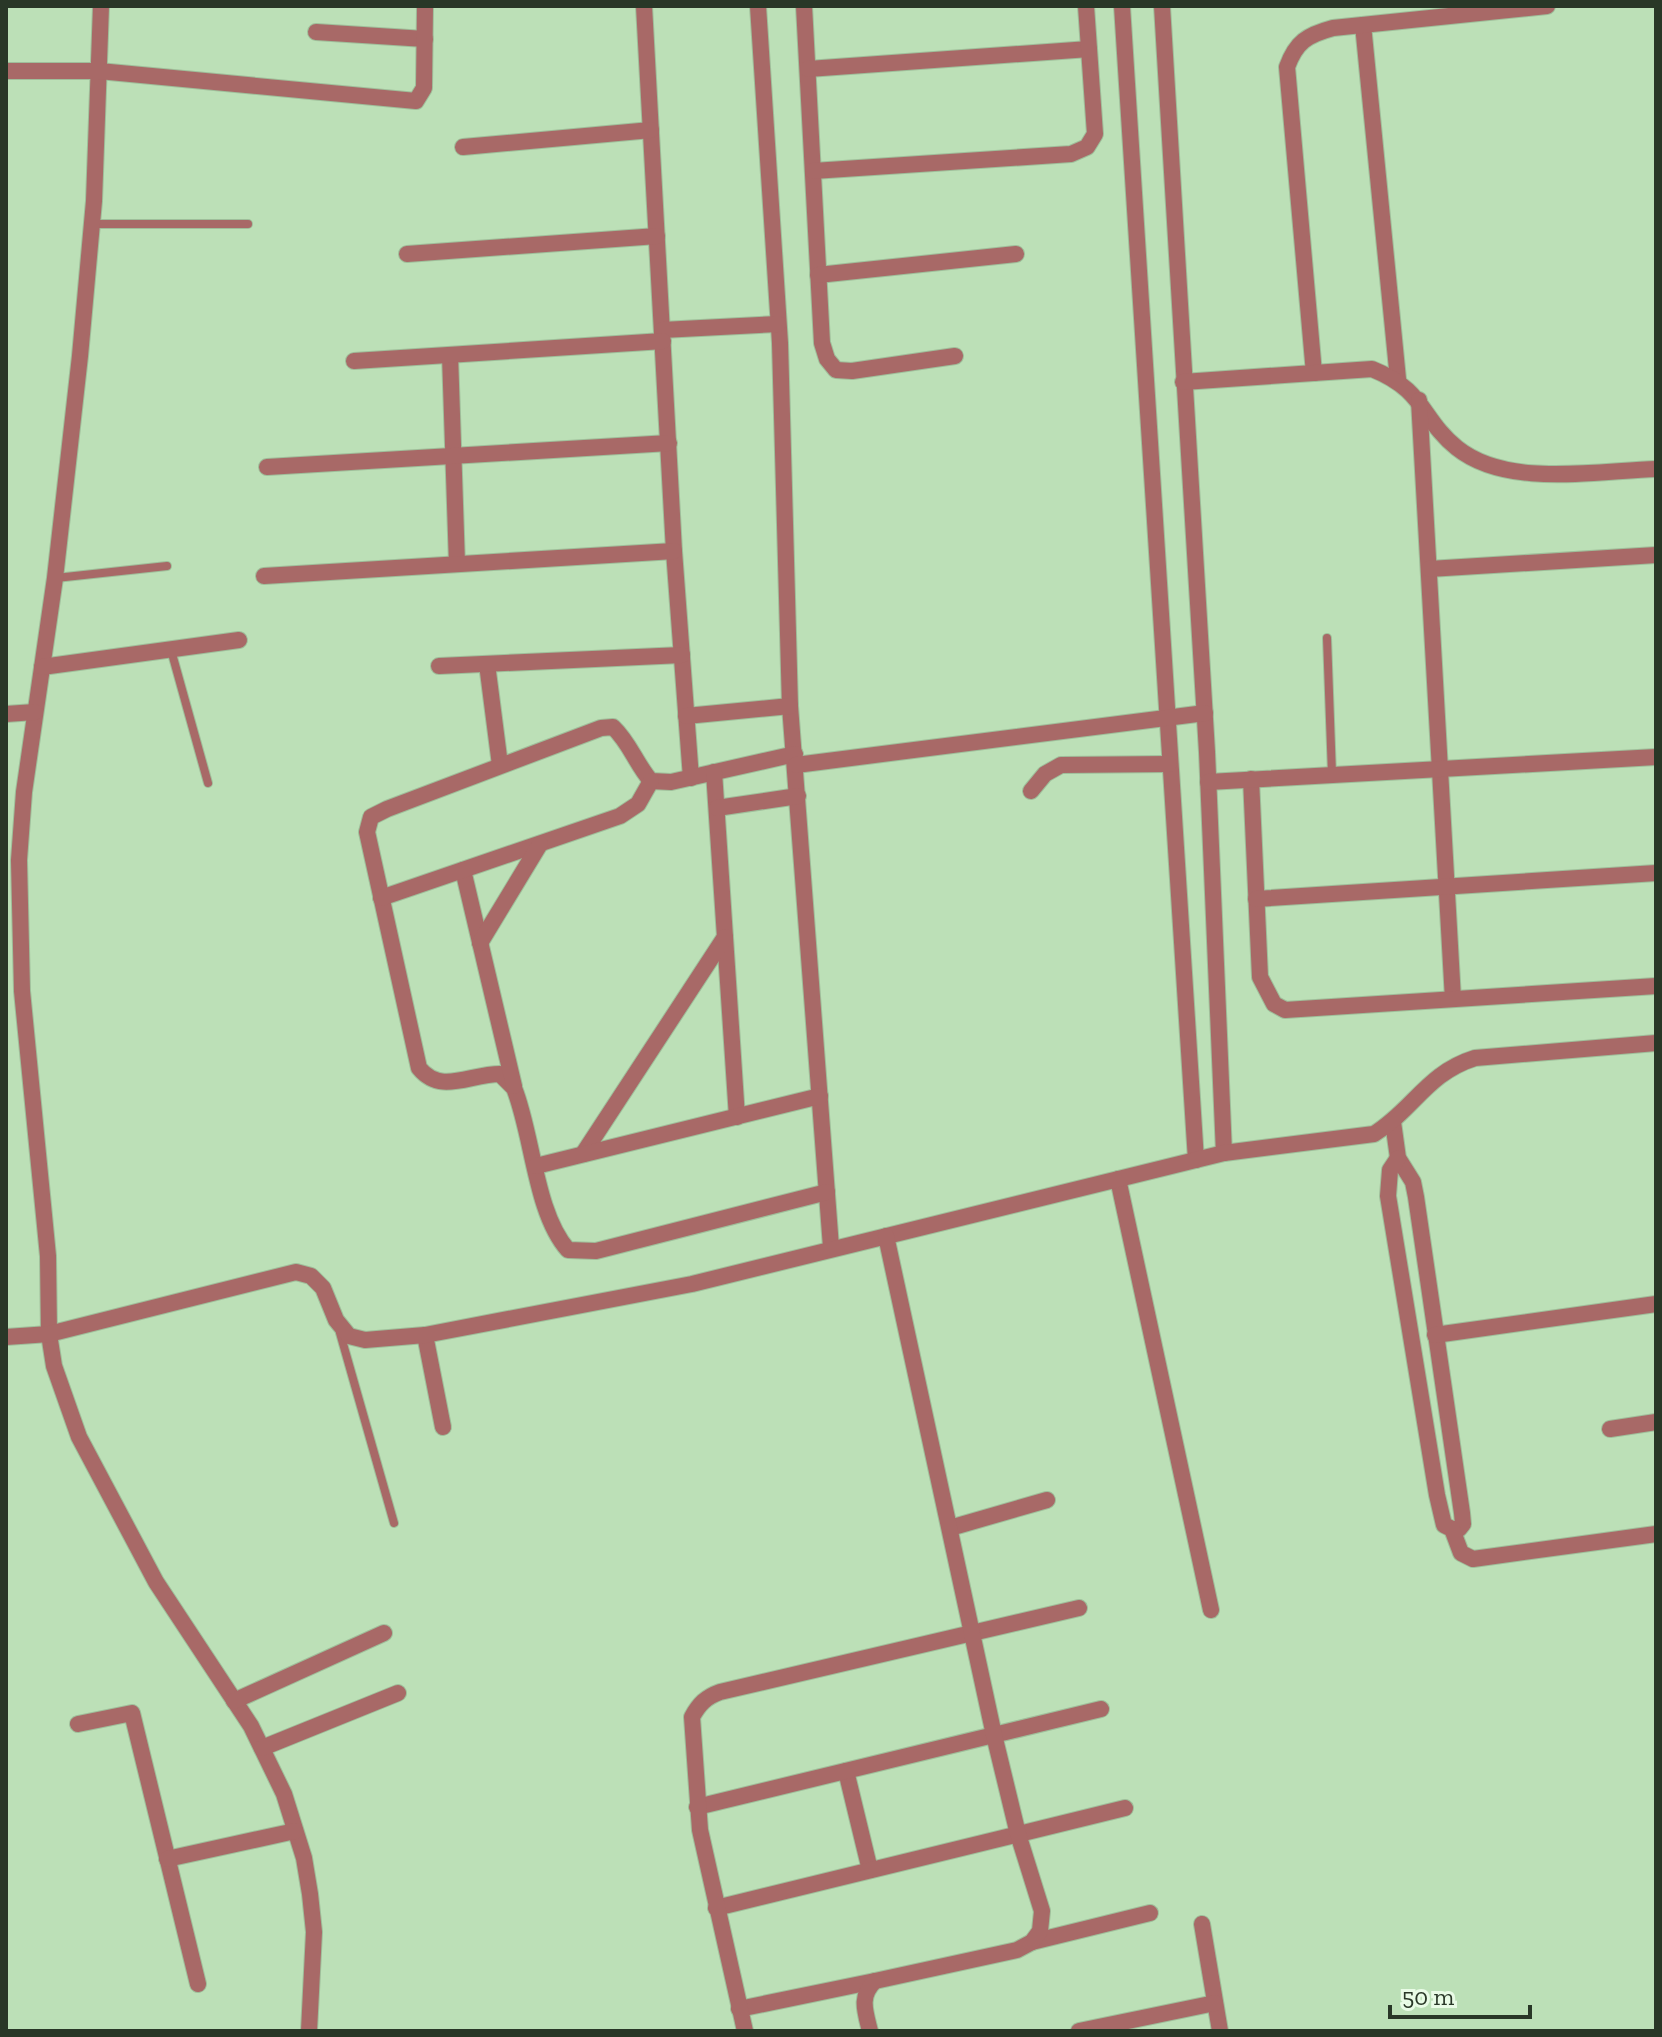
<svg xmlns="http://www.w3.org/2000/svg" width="1662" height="2037" font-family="'Zilla Slab',serif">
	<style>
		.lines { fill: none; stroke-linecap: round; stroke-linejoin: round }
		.service-casing { stroke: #9fbe9a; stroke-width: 10 }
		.minor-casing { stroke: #9fbe9a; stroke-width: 18 }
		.service { stroke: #a86967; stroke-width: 8 }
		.minor { stroke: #a86967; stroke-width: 16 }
	</style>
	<rect width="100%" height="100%" fill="#bce0b7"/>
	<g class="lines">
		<g class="service-casing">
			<g id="service">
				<path d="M92,224H248"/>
				<path d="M56,578L167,566"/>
				<path d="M1327,638L1332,774"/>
				<path d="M171,650L208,783"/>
				<path d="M340,1333L394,1523"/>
			</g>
		</g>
		<g class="minor-casing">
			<g id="minor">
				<path d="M101,6L94,201L80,356L55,578L24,792L19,860L22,991L48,1256L49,1334L54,1366L79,1437L156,1582L251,1726L284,1794L304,1858L310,1894L314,1932L309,2031"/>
				<path d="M644,6L674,551L691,778"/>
				<path d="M758,6L780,343L790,706L831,1247"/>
				<path d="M804,6L822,343L827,359L836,370L852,371L955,356"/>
				<path d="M1122,6L1196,1160"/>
				<path d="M1162,6L1207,752L1224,1153"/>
				<path d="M1363,25L1398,379"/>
				<path d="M316,32L425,39"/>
				<path d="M808,69L1089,49"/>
				<path d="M6,71H99L416,101L424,88L425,6"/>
				<path d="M463,147L651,130"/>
				<path d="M813,171L1071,154L1087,147L1095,134L1086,6"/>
				<path d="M407,254L657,236"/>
				<path d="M818,275L1016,254"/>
				<path d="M662,330L778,324"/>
				<path d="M450,355L457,564"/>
				<path d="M354,361L663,341"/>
				<path d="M1314,373L1287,67C1296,42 1307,35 1333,28L1547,6"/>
				<path d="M1183,382L1372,369C1425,390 1421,419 1457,448C1507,488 1595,471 1656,469"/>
				<path d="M1419,400L1453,999"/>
				<path d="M267,467L669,443"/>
				<path d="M1429,569L1656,555"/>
				<path d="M264,576L674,551"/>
				<path d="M487,664L500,765"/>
				<path d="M439,666L682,655"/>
				<path d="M42,667L239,640"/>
				<path d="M6,714L35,712"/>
				<path d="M686,716L790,706"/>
				<path d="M795,754L671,782L651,781C636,764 630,743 613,727L601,728L387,809L371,817L367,832L419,1068C441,1095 469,1074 500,1074L514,1088C533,1135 535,1213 568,1250L596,1251L827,1192"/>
				<path d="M796,765L1205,713"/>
				<path d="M714,772L737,1117"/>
				<path d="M1251,779L1260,977L1274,1004L1285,1010L1656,986"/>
				<path d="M1208,782L1656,757"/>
				<path d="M1031,791L1045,774L1061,765L1169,764"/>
				<path d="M717,808L798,796"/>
				<path d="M463,870L514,1086"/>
				<path d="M381,898L620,816L638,804L651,781"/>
				<path d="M1256,899L1656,873"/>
				<path d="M480,943L540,844"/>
				<path d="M1393,1122L1398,1158L1413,1182L1416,1197L1462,1513L1463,1524L1459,1529H1452"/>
				<path d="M583,1154L725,937"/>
				<path d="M1398,1158L1390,1170L1388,1196L1437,1495L1444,1525L1452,1529L1461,1553L1473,1559L1656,1534"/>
				<path d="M536,1166L820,1096"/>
				<path d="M1118,1179L1211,1610"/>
				<path d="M425,1335L443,1427"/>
				<path d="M1435,1335L1656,1304"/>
				<path d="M6,1337L49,1334L296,1272L311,1276L323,1288L336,1320L349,1336L365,1340L425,1335L692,1284L1224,1153L1374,1134C1414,1109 1427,1073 1475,1058L1656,1043"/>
				<path d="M1610,1429L1656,1422"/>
				<path d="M950,1528L1047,1500"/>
				<path d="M234,1701L384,1633"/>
				<path d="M78,1724L132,1713L198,1984"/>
				<path d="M262,1748L398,1693"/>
				<path d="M846,1771L870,1870"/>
				<path d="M697,1807L1101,1709"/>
				<path d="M167,1859L295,1831"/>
				<path d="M716,1908L1125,1808"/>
				<path d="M1202,1924L1220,2031"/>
				<path d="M1032,1942L1150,1913"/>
				<path d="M739,2009L875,1981"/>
				<path d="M745,2031L700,1830L692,1717C699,1704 706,1697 720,1692L1079,1608"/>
				<path d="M870,2031C865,2011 859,1996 875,1981L1017,1950L1032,1942L1040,1931L1042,1911L1018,1834L994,1735L886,1236"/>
				<path d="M1079,2031L1215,2003"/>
			</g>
		</g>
		<use href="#service" class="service"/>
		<use href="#minor" class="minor"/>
	</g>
	<rect width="1662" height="2037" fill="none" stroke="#293727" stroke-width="16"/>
	<path d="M1390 2005v12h140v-12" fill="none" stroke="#293727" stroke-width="4"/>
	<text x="1402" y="2005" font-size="24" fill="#293727" stroke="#e9fbe6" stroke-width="6" paint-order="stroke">50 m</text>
</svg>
